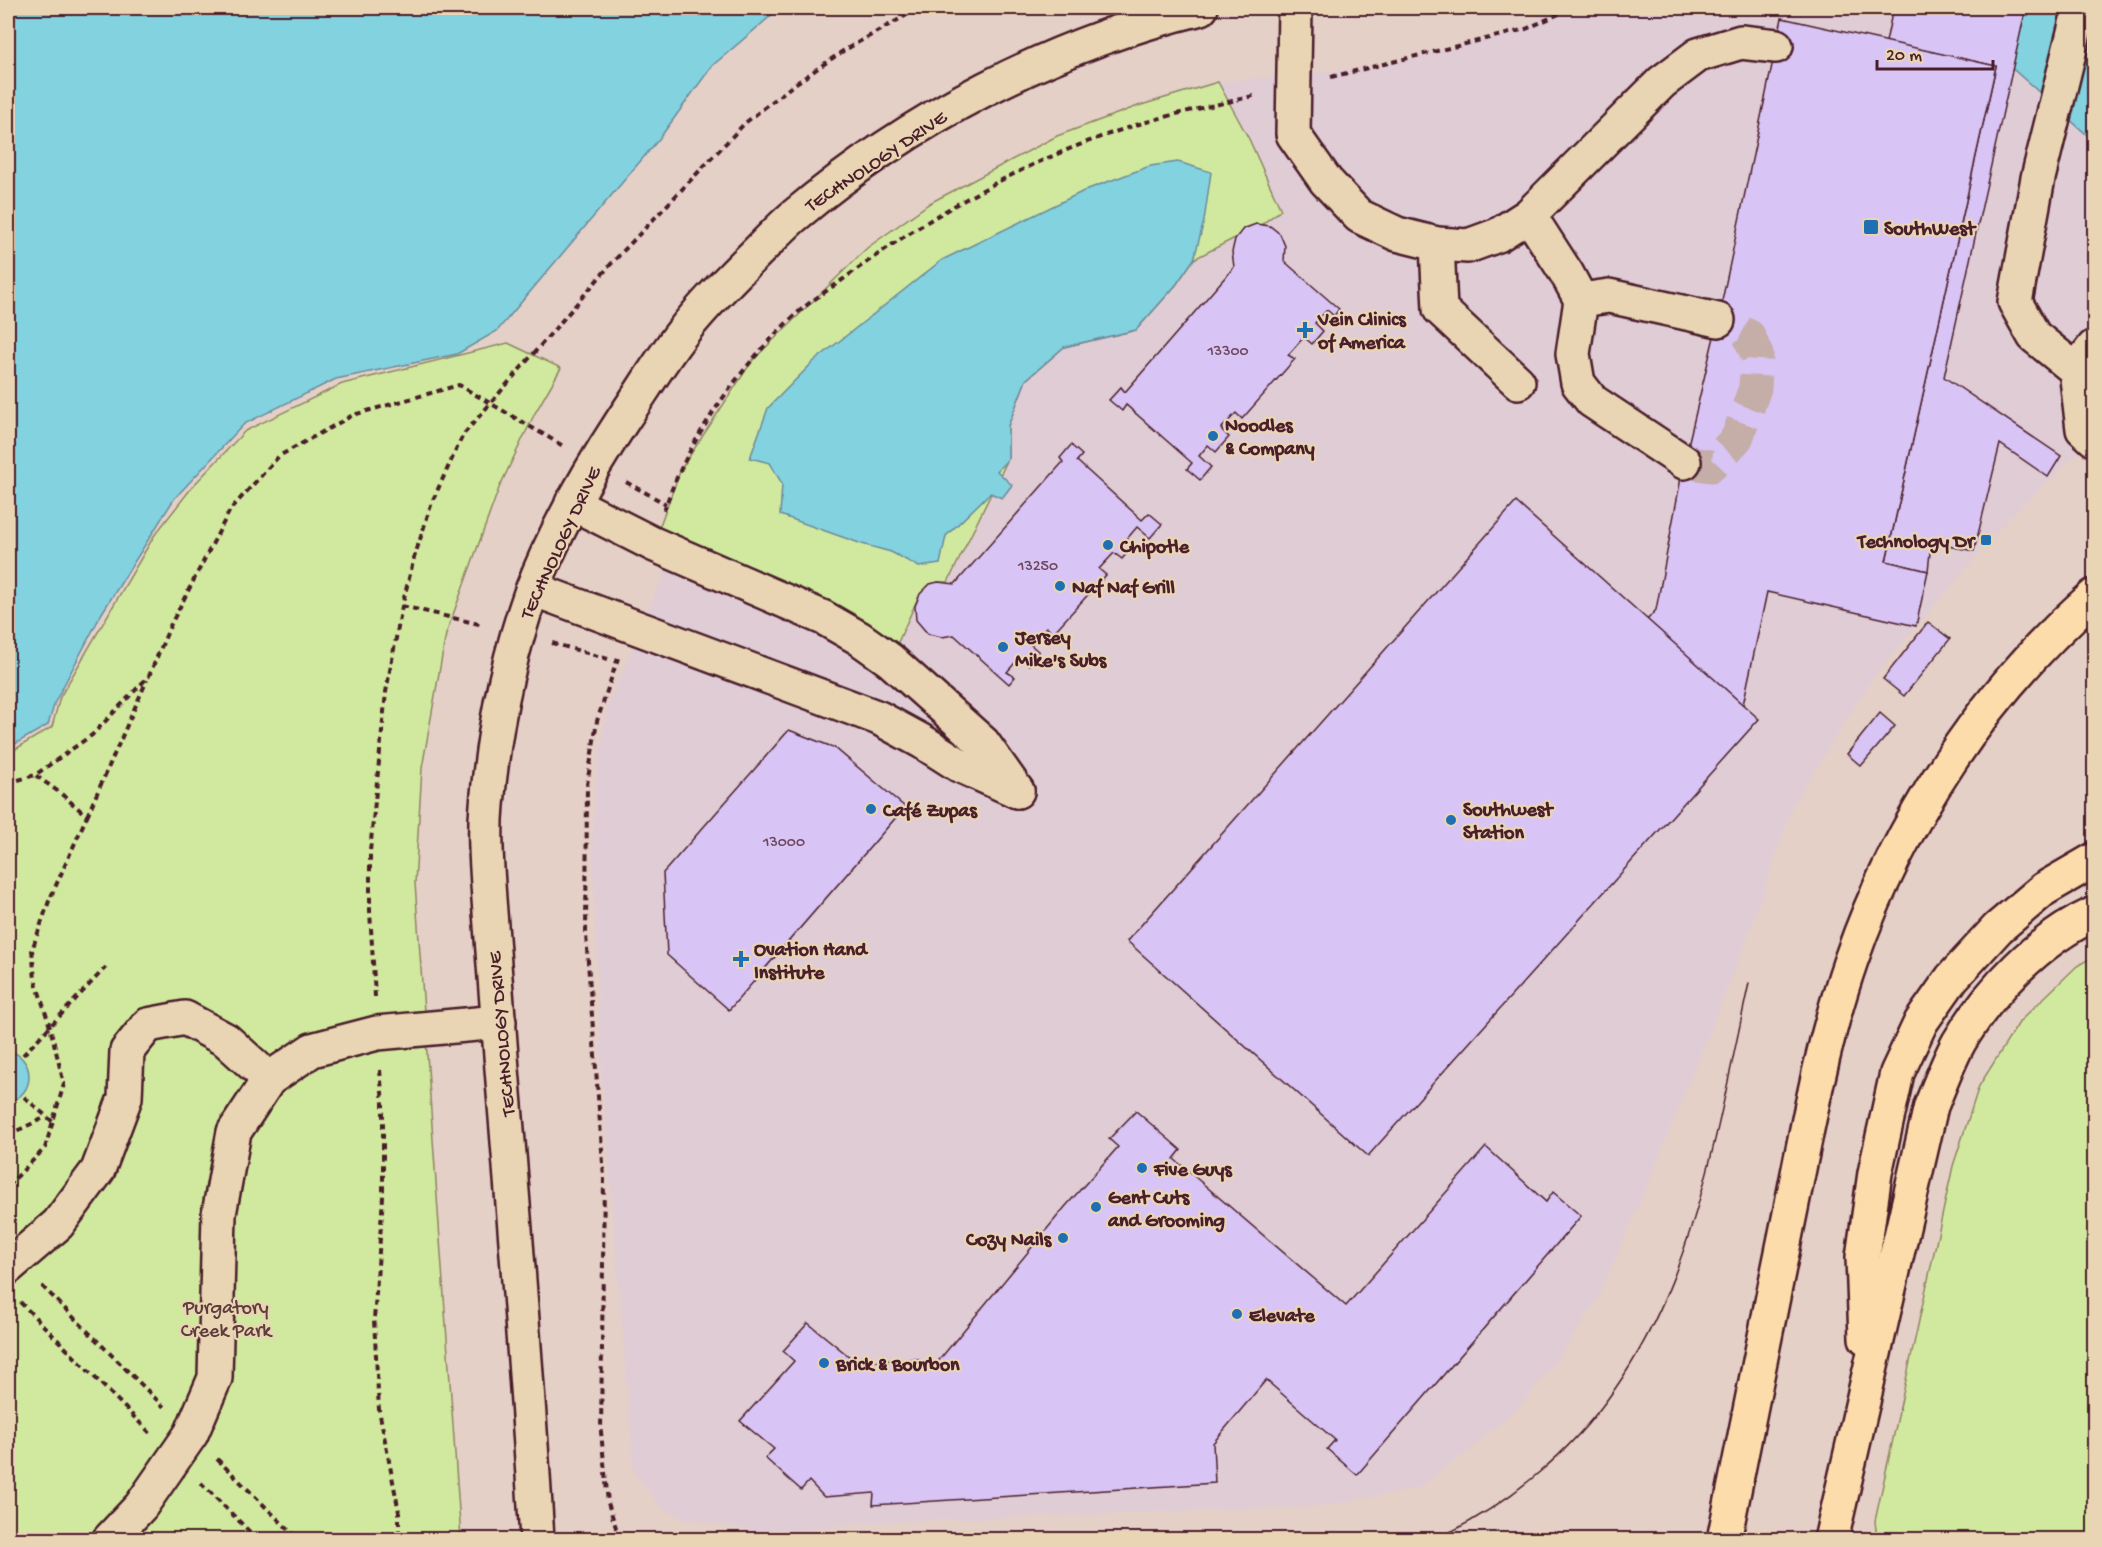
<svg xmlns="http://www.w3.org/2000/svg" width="2102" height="1547" font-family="'Gochi Hand',sans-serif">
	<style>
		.built { fill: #e0ccd5 }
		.green { fill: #d1e99e; stroke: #8e8464; stroke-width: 1.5 }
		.water { fill: #83d2e0; stroke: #6c8a98; stroke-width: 1.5 }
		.building { fill: #d8c4f5; stroke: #4a1f2b; stroke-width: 1.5 }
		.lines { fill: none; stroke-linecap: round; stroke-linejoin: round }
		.minor-tunnel { stroke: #c5ada8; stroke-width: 33; stroke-dasharray: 33 16; stroke-linecap: butt }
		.minor-casing { stroke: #4a1f2b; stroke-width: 38 }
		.highway-casing { stroke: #4a1f2b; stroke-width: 38 }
		.path { stroke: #4a1f2b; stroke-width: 4; stroke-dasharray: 6 4.5; stroke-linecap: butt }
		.minor { stroke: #e9d5b3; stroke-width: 33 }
		.highway { stroke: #fddcac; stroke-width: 33 }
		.tram { stroke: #4a1f2b; stroke-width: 1.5 }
		.poi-dot { fill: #1f6fb2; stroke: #e9d5b3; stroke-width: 2 }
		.labels { text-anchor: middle; stroke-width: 4.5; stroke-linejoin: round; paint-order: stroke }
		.number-label { font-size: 16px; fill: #6e485e }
		.street-label { font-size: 20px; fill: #4a1f2b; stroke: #e9d5b3 }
		.poi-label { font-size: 20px; font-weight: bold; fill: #4a1f2b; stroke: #e9d5b3; text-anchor: start }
		.park-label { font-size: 20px; fill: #5e3d3c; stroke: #e9d5b3 }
	</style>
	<rect width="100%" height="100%" fill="#e4d0c7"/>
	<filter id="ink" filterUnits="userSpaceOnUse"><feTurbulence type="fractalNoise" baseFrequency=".0167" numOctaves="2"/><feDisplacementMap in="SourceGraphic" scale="12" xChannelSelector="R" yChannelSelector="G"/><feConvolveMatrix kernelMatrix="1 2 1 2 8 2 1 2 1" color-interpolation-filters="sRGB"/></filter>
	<g filter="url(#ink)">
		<path class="built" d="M1559,8H2094V438L2008,519L1872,679L1793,805L1749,934L1650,1179L1596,1302L1561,1354L1525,1401L1469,1451L1417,1489L1316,1507L930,1520L821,1527L777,1535L682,1518L662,1508L634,1473L601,1065L592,843L596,773L608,705L673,552L679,474L784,330L867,248L1134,107L1218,82L1375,67L1519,29Z"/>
		<g class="green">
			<path d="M1218,82L1249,139L1281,210L1262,224L1194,259L1176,285L1136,330L1064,347L1026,380L1008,426V459L948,582H938L917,600L890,660L653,544L681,469L752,361L867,248L930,203L1057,136L1138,106Z"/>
			<path d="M508,343L561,368L535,413L499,488L446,634L422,768L415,883L461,1539H8V751L14,750L52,727L60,697L154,536L193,486L245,431L342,384Z"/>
			<path d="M2094,956V1539H1877L1875,1521L1953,1166L1979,1086L2020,1021L2077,966Z"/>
		</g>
		<g class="water">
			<path d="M8,8H780L712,66L659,139L497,331L457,354L336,379L244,424L174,499L102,613L55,702L48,725L8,748Z"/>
			<path d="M1944,8H2086L2094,14V141Z"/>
			<path d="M1178,162L1211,172L1204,221L1194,259L1176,285L1136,330L1064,347L1026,380L1008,426V459L997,471L1012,485L1002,498L990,493L946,536L940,564L919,567L891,552L862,544L780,515L782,484L770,463L750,458L768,408L813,362L942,260L1088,189L1150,166Z"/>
			<path d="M8,1050C36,1058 36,1095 8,1102Z"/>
		</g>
		<g class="building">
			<path d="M1893,8H2026L1944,377L2061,456L2048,477L2000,444L1974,551L1931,543L1928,571L1886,561L1996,66L1886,42Z"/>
			<path d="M1782,18L1996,66L1886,561L1928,571L1916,626L1767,592L1743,705L1647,620L1656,610L1684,462L1718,320Z"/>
			<path d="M1256,224L1270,226L1280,234L1285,246L1284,261L1339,309L1334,316L1327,310L1315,323L1323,331L1312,344L1304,337L1288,355L1295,359L1242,419L1236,413L1221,429L1229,437L1216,452L1208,445L1199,456L1211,467L1200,480L1187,469L1192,463L1126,405L1122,411L1109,400L1121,387L1125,392L1234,267L1232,252L1235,239L1243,229Z"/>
			<path d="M1071,445L1082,455L1077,461L1142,520L1149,513L1162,524L1150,538L1137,527L1126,540L1133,546L1122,559L1114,553L1099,569L1106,575L1053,633L1046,627L1031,645L1039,652L1029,665L1020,657L1007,672L1015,677L1009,684L954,635L942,637L928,634L916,620L915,606L920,594L930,584L938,582L955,584L1063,462L1060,458Z"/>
			<path d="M1516,502L1759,719L1368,1156L1127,941Z"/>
			<path d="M1928,622L1950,639L1904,696L1883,679Z"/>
			<path d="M1880,713L1895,726L1861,766L1847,754Z"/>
			<path d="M789,730L835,748L905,807L729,1010L667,955L663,873Z"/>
			<path d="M1136,1111L1181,1150L1174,1159L1346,1306L1486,1147L1546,1202L1553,1192L1581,1216L1357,1475L1327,1449L1335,1440L1266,1380L1213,1443L1215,1483L873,1505L874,1493L824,1497L809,1481L801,1490L765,1458L774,1449L740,1421L794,1361L783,1351L808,1323L856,1362L918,1359L931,1370L1065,1207L1118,1147L1109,1139Z"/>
		</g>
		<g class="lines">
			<path class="minor-tunnel" d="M1684,462L1711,466L1737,438L1755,388L1757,355L1749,336L1718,320"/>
			<g class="minor-casing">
				<g id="minor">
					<path d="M1295,8L1293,134L1326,181L1359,216L1397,234L1437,244L1468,246L1498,235L1529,215L1662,82L1698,55L1741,42L1776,46"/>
					<path d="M2080,8L2038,178L2015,302L2034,336L2076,370L2083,429L2094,439"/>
					<path d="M1529,215L1567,274L1581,300L1573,354L1578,383L1592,401L1684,462"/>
					<path d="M1437,244L1440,309L1518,382"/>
					<path d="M1581,300L1609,296L1718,320"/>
					<path d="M2076,370L2094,347"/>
					<path d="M572,503L653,544L824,618L859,638L890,660L983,743L1017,791"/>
					<path d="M533,589L879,718L923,742L959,765L1017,791"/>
					<path d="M8,1267L58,1224L98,1170L125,1098L127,1051L148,1025L185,1018L226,1040L269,1079"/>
					<path d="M109,1540L141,1506L191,1434L215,1378L219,1214L234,1132L269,1079L312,1050L377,1033L499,1022"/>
					<path d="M537,1540C528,1382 515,1226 502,1069C498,1012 493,956 489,899C487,868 484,836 487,805C493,733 507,661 531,593C554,532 588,473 624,418C643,390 661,360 682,333C701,308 724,285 746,263C762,248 777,231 793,217C911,118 1052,44 1201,8"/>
				</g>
			</g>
			<g class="highway-casing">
				<g id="highway">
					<path d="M1866,1338L1863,1257L1875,1173L1897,1073L1921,1022L1952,978L1998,928L2044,889L2094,860"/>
					<path d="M1724,1540C1745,1437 1765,1335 1786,1233C1805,1142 1820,1049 1851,960C1899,822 1984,692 2094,596"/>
					<path d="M1831,1540L1931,1106C1940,1085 1948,1062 1959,1042C1991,989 2038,940 2094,914"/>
				</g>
			</g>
			<g class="path">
				<path d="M1331,77L1526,29L1572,8"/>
				<path d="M626,482L666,504"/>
				<path d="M664,511C686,442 741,365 794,316C809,302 828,290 845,278C927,217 1016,166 1112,133C1159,116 1209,107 1257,95"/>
				<path d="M402,606L483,625"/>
				<path d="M552,643L608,659"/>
				<path d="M618,658L597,721L587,785L586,935L604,1177L601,1432L608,1503L620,1540"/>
				<path d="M8,783L35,775L92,735L149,676L170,626L230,510L279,456L353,415L459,385L565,447"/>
				<path d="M87,816L147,680"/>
				<path d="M375,997L370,911V851L386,692L402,606L414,558L432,502L463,435L611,264L745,123L792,86L843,51L919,8"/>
				<path d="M23,1055L106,967"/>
				<path d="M380,1070L383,1103V1197L374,1320L379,1410L399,1512V1540"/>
				<path d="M24,1097L53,1122"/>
				<path d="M8,1135L46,1117"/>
				<path d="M8,1186L45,1148L64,1084L50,1027L35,979L32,950L49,901L87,816L59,792L35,775"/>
				<path d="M42,1286L164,1407"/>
				<path d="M20,1302L150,1433"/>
				<path d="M217,1459L299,1540"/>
				<path d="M201,1483L258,1540"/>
			</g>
			<use href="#minor" class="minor"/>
			<use href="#highway" class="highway"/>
			<path class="tram" d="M1433,1540C1470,1524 1505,1501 1536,1475C1685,1353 1710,1160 1749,983"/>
		</g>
	</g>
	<g class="poi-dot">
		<rect x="1863" y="219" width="16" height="16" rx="3"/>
		<path d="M1302 321h6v6h6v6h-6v6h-6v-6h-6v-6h6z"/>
		<circle cx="1213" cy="436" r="6"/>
		<rect x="1980" y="534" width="12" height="12" rx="3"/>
		<circle cx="1108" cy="545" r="6"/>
		<circle cx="1060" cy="586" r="6"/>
		<circle cx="1003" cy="647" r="6"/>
		<circle cx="871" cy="809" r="6"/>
		<circle cx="1451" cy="820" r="6"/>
		<path d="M738 950h6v6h6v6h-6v6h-6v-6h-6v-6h6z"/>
		<circle cx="1142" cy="1168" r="6"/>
		<circle cx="1096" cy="1207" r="6"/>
		<circle cx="1063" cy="1238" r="6"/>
		<circle cx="1237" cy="1314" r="6"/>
		<circle cx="824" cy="1363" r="6"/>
	</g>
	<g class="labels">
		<g class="number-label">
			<text x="1228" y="355">13300</text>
			<text x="1038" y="570">13250</text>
			<text x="784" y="846">13000</text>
		</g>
		<g class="street-label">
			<text transform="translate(875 160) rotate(-34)" y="7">TECHNOLOGY DRIVE</text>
			<text transform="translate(559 542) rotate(-65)" y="7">TECHNOLOGY DRIVE</text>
			<text transform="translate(500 1034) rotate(-95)" y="7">TECHNOLOGY DRIVE</text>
		</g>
		<g class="poi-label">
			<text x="1884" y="234">SouthWest</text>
			<text x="1318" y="325">Vein Clinics<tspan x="1318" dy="23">of America</tspan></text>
			<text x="1225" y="431">Noodles<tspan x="1225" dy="23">&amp; Company</tspan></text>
			<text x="1974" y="547" text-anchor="end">Technology Dr</text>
			<text x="1120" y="552">Chipotle</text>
			<text x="1072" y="593">Naf Naf Grill</text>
			<text x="1015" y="643">Jersey<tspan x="1015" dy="23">Mike's Subs</tspan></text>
			<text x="1463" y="815">Southwest<tspan x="1463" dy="23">Station</tspan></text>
			<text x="883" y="816">Café Zupas</text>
			<text x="754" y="955">Ovation Hand<tspan x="754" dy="23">Institute</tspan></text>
			<text x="1154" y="1175">Five Guys</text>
			<text x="1108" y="1203">Gent Cuts<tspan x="1108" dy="23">and Grooming</tspan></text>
			<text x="1051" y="1245" text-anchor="end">Cozy Nails</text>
			<text x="1249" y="1321">Elevate</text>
			<text x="836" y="1370">Brick &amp; Bourbon</text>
		</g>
		<g class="park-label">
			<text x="226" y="1313">Purgatory<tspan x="226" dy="23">Creek Park</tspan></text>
		</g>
	</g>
	<rect width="2102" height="1547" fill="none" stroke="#e9d5b3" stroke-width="30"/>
	<rect x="15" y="15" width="2072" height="1517" fill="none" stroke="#4a1f2b" stroke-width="2" filter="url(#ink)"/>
	<path d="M1877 60v9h116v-9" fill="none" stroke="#4a1f2b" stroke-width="3"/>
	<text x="1886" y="60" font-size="18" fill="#4a1f2b" stroke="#e9d5b3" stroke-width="4.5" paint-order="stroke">20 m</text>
</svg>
